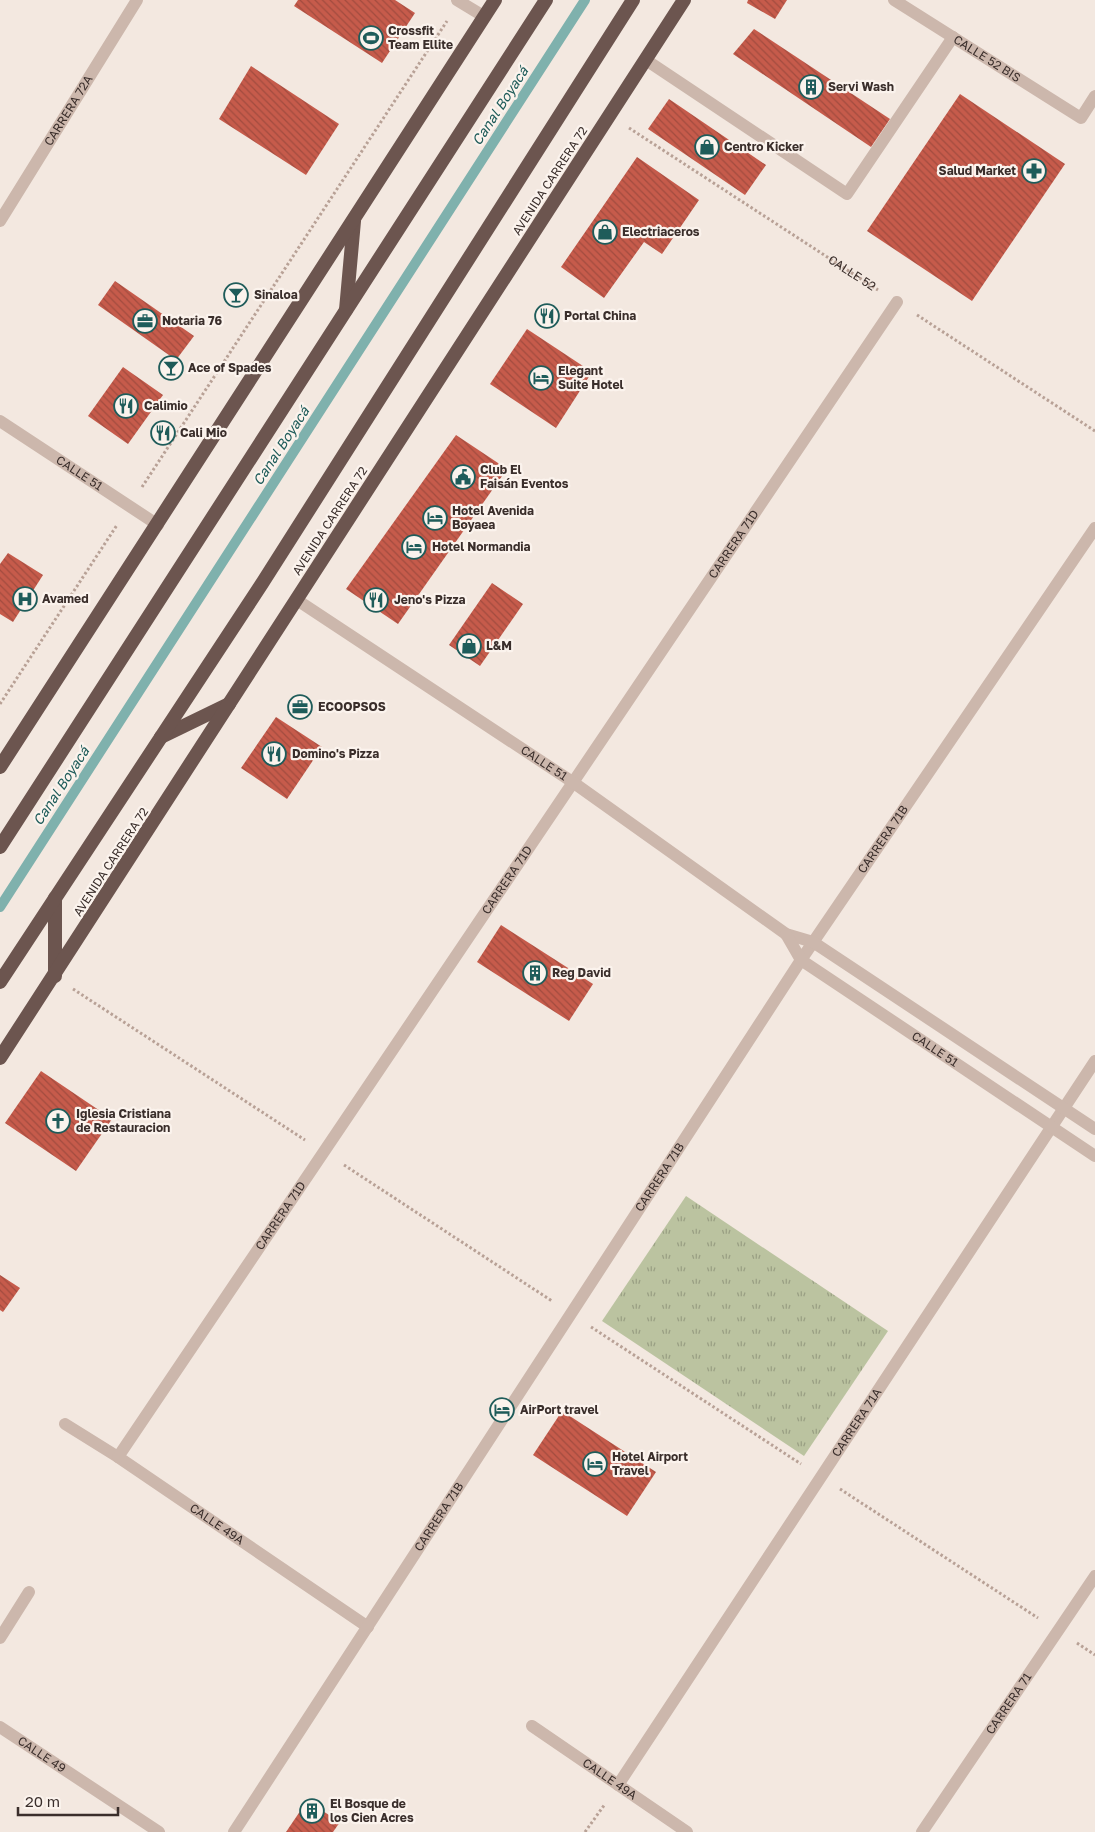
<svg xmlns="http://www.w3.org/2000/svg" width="1095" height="1832" font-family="'Golos Text',sans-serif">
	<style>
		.park { fill: url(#park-tufts) }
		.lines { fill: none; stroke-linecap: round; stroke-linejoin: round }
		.stream { stroke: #7fb1ad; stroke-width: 10 }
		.building { fill: url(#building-back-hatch) }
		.path { stroke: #b8a196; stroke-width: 3; stroke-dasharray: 2.5 2.5; stroke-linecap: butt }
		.service { stroke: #ccb7ac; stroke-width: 12 }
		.minor { stroke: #ccb7ac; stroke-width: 12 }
		.tertiary { stroke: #ccb7ac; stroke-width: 12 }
		.trunk { stroke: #6c554f; stroke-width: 14 }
		.labels { text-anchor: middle; stroke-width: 4.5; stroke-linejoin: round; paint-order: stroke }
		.poi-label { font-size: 12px; font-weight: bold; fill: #3a2e2b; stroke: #fbf3ed; text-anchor: start }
		.street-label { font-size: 12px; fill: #3a2e2b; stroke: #fbf3ed }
		.water-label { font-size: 14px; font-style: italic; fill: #1f5c5a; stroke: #fbf3ed }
	</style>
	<defs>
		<pattern id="park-tufts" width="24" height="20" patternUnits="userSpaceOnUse" patternTransform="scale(1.25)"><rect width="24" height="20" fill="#bbc3a0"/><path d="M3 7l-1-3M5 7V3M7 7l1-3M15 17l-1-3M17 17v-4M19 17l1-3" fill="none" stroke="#999f83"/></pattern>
		<pattern id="building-back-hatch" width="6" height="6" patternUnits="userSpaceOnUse" patternTransform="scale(1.25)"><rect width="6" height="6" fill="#c65b4b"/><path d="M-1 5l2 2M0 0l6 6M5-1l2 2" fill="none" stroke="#a24c3f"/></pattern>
	</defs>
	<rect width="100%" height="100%" fill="#f3e8e0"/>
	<path class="park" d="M686,1196L888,1331L804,1456L602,1321Z"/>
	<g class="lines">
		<path class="stream" d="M0,907L585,0"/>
	</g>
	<g class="building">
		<path d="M298,0H395L415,13L382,63L294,6Z"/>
		<path d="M748,0H787L775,19L747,3Z"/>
		<path d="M754,29L890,119L871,147L733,54Z"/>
		<path d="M251,66L339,124L306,175L219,119Z"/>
		<path d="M960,94L1065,164L972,301L867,231Z"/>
		<path d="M669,99L766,165L745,195L648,129Z"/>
		<path d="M637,157L699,200L662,254L644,242L604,298L561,267Z"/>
		<path d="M115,281L194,336L176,360L98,305Z"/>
		<path d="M527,329L592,372L556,428L490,384Z"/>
		<path d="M123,367L163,395L128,444L88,416Z"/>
		<path d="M456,435L507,469L398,624L346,589Z"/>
		<path d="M8,553L43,575L13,622L0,614V564Z"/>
		<path d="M492,583L523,604L480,666L449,645Z"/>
		<path d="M276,717L322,747L287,799L241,768Z"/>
		<path d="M501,925L593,984L569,1021L477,962Z"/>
		<path d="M41,1071L112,1119L76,1171L5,1123Z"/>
		<path d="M0,1275L20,1288L3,1312L0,1310Z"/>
		<path d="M562,1411L656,1472L627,1516L533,1455Z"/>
		<path d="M307,1801L340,1822L333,1832H286Z"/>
	</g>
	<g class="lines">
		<g class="path">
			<path id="s1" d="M629,128L878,290"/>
			<path d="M917,315L1095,431"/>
			<path d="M142,487L447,21"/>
			<path d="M0,704L117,525"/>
			<path d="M73,989L305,1140"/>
			<path d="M344,1165L552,1301"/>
			<path d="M591,1327L801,1464"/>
			<path d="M840,1489L1038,1618"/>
			<path d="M1077,1643L1095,1655"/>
			<path d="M585,1832L605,1804"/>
		</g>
		<path class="service" d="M646,60L847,194L953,37"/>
		<g class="minor">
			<path d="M457,0L485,17"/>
			<path id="s2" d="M894,0L1081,118L1095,96"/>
			<path id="s3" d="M0,221L137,0"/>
			<path id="s4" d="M0,421L158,525"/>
			<path id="s5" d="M65,1424L118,1457L368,1627"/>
			<path id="s6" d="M118,1457L897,302"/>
			<path d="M0,1638L29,1592"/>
			<path id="s7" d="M532,1726L687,1832"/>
			<path id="s8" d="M0,1727L159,1832"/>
			<path id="s9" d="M618,1785L1095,1061"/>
			<path id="s10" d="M234,1832L801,960L1095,528"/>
			<path id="s11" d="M922,1832L1095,1576"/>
		</g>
		<g class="tertiary">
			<path id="s12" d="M297,600L574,783L786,934L813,942L1095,1129"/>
			<path id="s13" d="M786,934L801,960L1095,1156"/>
		</g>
		<g class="trunk">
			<path d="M346,310L354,221"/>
			<path d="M161,737L229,704"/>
			<path d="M0,767L495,0"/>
			<path d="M0,847L546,0"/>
			<path d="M55,976V898"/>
			<path d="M0,982L263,582L633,0"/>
			<path d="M0,1058L684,0"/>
		</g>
	</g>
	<defs>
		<g id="stadium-ring" transform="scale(1.25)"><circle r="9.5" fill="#fbf3ed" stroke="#1f5c5a" stroke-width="1.5"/><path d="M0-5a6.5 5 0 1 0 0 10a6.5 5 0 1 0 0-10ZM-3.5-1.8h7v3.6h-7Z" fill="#1f5c5a"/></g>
		<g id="building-ring" transform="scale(1.25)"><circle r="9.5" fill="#fbf3ed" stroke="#1f5c5a" stroke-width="1.5"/><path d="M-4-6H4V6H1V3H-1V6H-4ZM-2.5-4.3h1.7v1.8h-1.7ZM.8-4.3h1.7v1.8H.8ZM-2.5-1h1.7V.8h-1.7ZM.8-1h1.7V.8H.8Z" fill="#1f5c5a"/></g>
		<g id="shop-ring" transform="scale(1.25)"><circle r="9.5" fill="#fbf3ed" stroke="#1f5c5a" stroke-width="1.5"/><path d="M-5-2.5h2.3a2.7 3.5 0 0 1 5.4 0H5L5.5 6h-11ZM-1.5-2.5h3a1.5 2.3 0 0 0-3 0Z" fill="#1f5c5a"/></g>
		<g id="pharmacy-ring" transform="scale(1.25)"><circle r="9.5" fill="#fbf3ed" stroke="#1f5c5a" stroke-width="1.5"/><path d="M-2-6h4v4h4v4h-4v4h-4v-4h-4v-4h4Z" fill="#1f5c5a"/></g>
		<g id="bar-ring" transform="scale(1.25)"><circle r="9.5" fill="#fbf3ed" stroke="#1f5c5a" stroke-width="1.5"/><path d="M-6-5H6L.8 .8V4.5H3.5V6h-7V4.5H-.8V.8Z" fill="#1f5c5a"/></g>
		<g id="restaurant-ring" transform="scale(1.25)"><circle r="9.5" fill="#fbf3ed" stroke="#1f5c5a" stroke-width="1.5"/><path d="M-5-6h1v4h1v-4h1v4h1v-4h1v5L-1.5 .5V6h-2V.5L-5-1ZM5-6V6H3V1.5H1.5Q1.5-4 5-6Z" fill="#1f5c5a"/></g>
		<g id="office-ring" transform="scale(1.25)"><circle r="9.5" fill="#fbf3ed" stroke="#1f5c5a" stroke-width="1.5"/><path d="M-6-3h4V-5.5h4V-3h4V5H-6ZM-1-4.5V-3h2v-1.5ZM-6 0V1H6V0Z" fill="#1f5c5a"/></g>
		<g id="hotel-ring" transform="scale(1.25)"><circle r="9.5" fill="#fbf3ed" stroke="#1f5c5a" stroke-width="1.5"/><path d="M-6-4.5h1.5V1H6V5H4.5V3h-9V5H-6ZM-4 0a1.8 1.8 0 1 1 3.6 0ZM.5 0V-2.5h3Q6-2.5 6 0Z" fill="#1f5c5a"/></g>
		<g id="civic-ring" transform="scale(1.25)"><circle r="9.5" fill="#fbf3ed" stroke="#1f5c5a" stroke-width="1.5"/><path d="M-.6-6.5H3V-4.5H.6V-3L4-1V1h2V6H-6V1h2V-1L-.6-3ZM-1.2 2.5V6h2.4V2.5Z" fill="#1f5c5a"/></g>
		<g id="hospital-ring" transform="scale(1.25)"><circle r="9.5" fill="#fbf3ed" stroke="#1f5c5a" stroke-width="1.5"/><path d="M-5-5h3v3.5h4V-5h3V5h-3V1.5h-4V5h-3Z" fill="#1f5c5a"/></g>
		<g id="church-ring" transform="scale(1.25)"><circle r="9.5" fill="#fbf3ed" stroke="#1f5c5a" stroke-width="1.5"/><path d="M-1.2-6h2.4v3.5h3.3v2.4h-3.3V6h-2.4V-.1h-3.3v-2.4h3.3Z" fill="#1f5c5a"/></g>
	</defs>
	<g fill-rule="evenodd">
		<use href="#stadium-ring" x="371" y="38"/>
		<use href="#building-ring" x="811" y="87"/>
		<use href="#shop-ring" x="707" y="147"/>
		<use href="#pharmacy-ring" x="1034" y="171"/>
		<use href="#shop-ring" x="605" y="232"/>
		<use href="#bar-ring" x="236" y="295"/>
		<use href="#restaurant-ring" x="547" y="316"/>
		<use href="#office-ring" x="145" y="321"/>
		<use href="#bar-ring" x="171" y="368"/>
		<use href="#hotel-ring" x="541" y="378"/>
		<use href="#restaurant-ring" x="126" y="406"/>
		<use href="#restaurant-ring" x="163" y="433"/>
		<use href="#civic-ring" x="463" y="477"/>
		<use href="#hotel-ring" x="435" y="518"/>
		<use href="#hotel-ring" x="414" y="547"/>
		<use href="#hospital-ring" x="25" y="599"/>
		<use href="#restaurant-ring" x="376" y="600"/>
		<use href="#shop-ring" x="469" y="646"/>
		<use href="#office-ring" x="300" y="707"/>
		<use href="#restaurant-ring" x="274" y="754"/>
		<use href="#building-ring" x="535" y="973"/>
		<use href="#church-ring" x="58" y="1121"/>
		<use href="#hotel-ring" x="502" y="1410"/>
		<use href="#hotel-ring" x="595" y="1464"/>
		<use href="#building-ring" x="312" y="1811"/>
	</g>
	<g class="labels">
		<g class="poi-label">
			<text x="388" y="35">Crossfit<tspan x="388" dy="14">Team Ellite</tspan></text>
			<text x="828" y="91">Servi Wash</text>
			<text x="724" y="151">Centro Kicker</text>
			<text x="1016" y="175" text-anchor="end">Salud Market</text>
			<text x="622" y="236">Electriaceros</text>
			<text x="254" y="299">Sinaloa</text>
			<text x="564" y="320">Portal China</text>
			<text x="162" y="325">Notaria 76</text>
			<text x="188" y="372">Ace of Spades</text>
			<text x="558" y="375">Elegant<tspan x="558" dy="14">Suite Hotel</tspan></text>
			<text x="144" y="410">Calimio</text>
			<text x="180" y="437">Cali Mio</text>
			<text x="480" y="474">Club El<tspan x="480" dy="14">Faisán Eventos</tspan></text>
			<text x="452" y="515">Hotel Avenida<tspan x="452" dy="14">Boyaea</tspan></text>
			<text x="432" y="551">Hotel Normandia</text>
			<text x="42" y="603">Avamed</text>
			<text x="394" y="604">Jeno's Pizza</text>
			<text x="486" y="650">L&amp;M</text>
			<text x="318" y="711">ECOOPSOS</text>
			<text x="292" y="758">Domino's Pizza</text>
			<text x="552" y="977">Reg David</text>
			<text x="76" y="1118">Iglesia Cristiana<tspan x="76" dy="14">de Restauracion</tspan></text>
			<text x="520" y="1414">AirPort travel</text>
			<text x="612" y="1461">Hotel Airport<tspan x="612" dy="14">Travel</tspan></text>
			<text x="330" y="1808">El Bosque de<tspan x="330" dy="14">los Cien Acres</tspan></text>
		</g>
		<g class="street-label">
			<text dy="4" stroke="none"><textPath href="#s2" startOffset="110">CALLE 52 BIS</textPath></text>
			<text dy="4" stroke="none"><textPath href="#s3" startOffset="130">CARRERA 72A</textPath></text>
			<text transform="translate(550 181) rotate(-57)" y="4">AVENIDA CARRERA 72</text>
			<text dy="4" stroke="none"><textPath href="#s1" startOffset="266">CALLE 52</textPath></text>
			<text dy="4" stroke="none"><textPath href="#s4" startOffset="95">CALLE 51</textPath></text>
			<text transform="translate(330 521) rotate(-57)" y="4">AVENIDA CARRERA 72</text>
			<text dy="4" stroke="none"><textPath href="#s6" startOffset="1101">CARRERA 71D</textPath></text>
			<text dy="4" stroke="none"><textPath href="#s12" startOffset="296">CALLE 51</textPath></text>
			<text dy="4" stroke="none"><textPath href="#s10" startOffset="1186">CARRERA 71B</textPath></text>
			<text transform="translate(111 862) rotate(-57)" y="4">AVENIDA CARRERA 72</text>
			<text dy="4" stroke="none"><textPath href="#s6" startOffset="696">CARRERA 71D</textPath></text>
			<text dy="4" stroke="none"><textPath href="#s13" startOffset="191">CALLE 51</textPath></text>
			<text dy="4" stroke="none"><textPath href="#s10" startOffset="781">CARRERA 71B</textPath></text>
			<text dy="4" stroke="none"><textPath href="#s6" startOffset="291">CARRERA 71D</textPath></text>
			<text dy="4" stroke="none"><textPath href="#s9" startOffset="434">CARRERA 71A</textPath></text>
			<text dy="4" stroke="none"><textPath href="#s10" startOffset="376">CARRERA 71B</textPath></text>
			<text dy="4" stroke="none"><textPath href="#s5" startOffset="182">CALLE 49A</textPath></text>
			<text dy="4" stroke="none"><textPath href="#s11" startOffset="155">CARRERA 71</textPath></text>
			<text dy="4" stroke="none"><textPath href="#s8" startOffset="50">CALLE 49</textPath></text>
			<text dy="4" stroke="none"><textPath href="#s7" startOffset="94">CALLE 49A</textPath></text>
		</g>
		<g class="water-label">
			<text transform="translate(500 106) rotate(-57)" y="5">Canal Boyacá</text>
			<text transform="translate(281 446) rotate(-57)" y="5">Canal Boyacá</text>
			<text transform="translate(61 786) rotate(-57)" y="5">Canal Boyacá</text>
		</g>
	</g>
	<path d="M18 1807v8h100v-8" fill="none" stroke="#3a2e2b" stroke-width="2.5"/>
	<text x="25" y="1807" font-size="15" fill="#3a2e2b" stroke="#fbf3ed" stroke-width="4" paint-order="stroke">20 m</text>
</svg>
